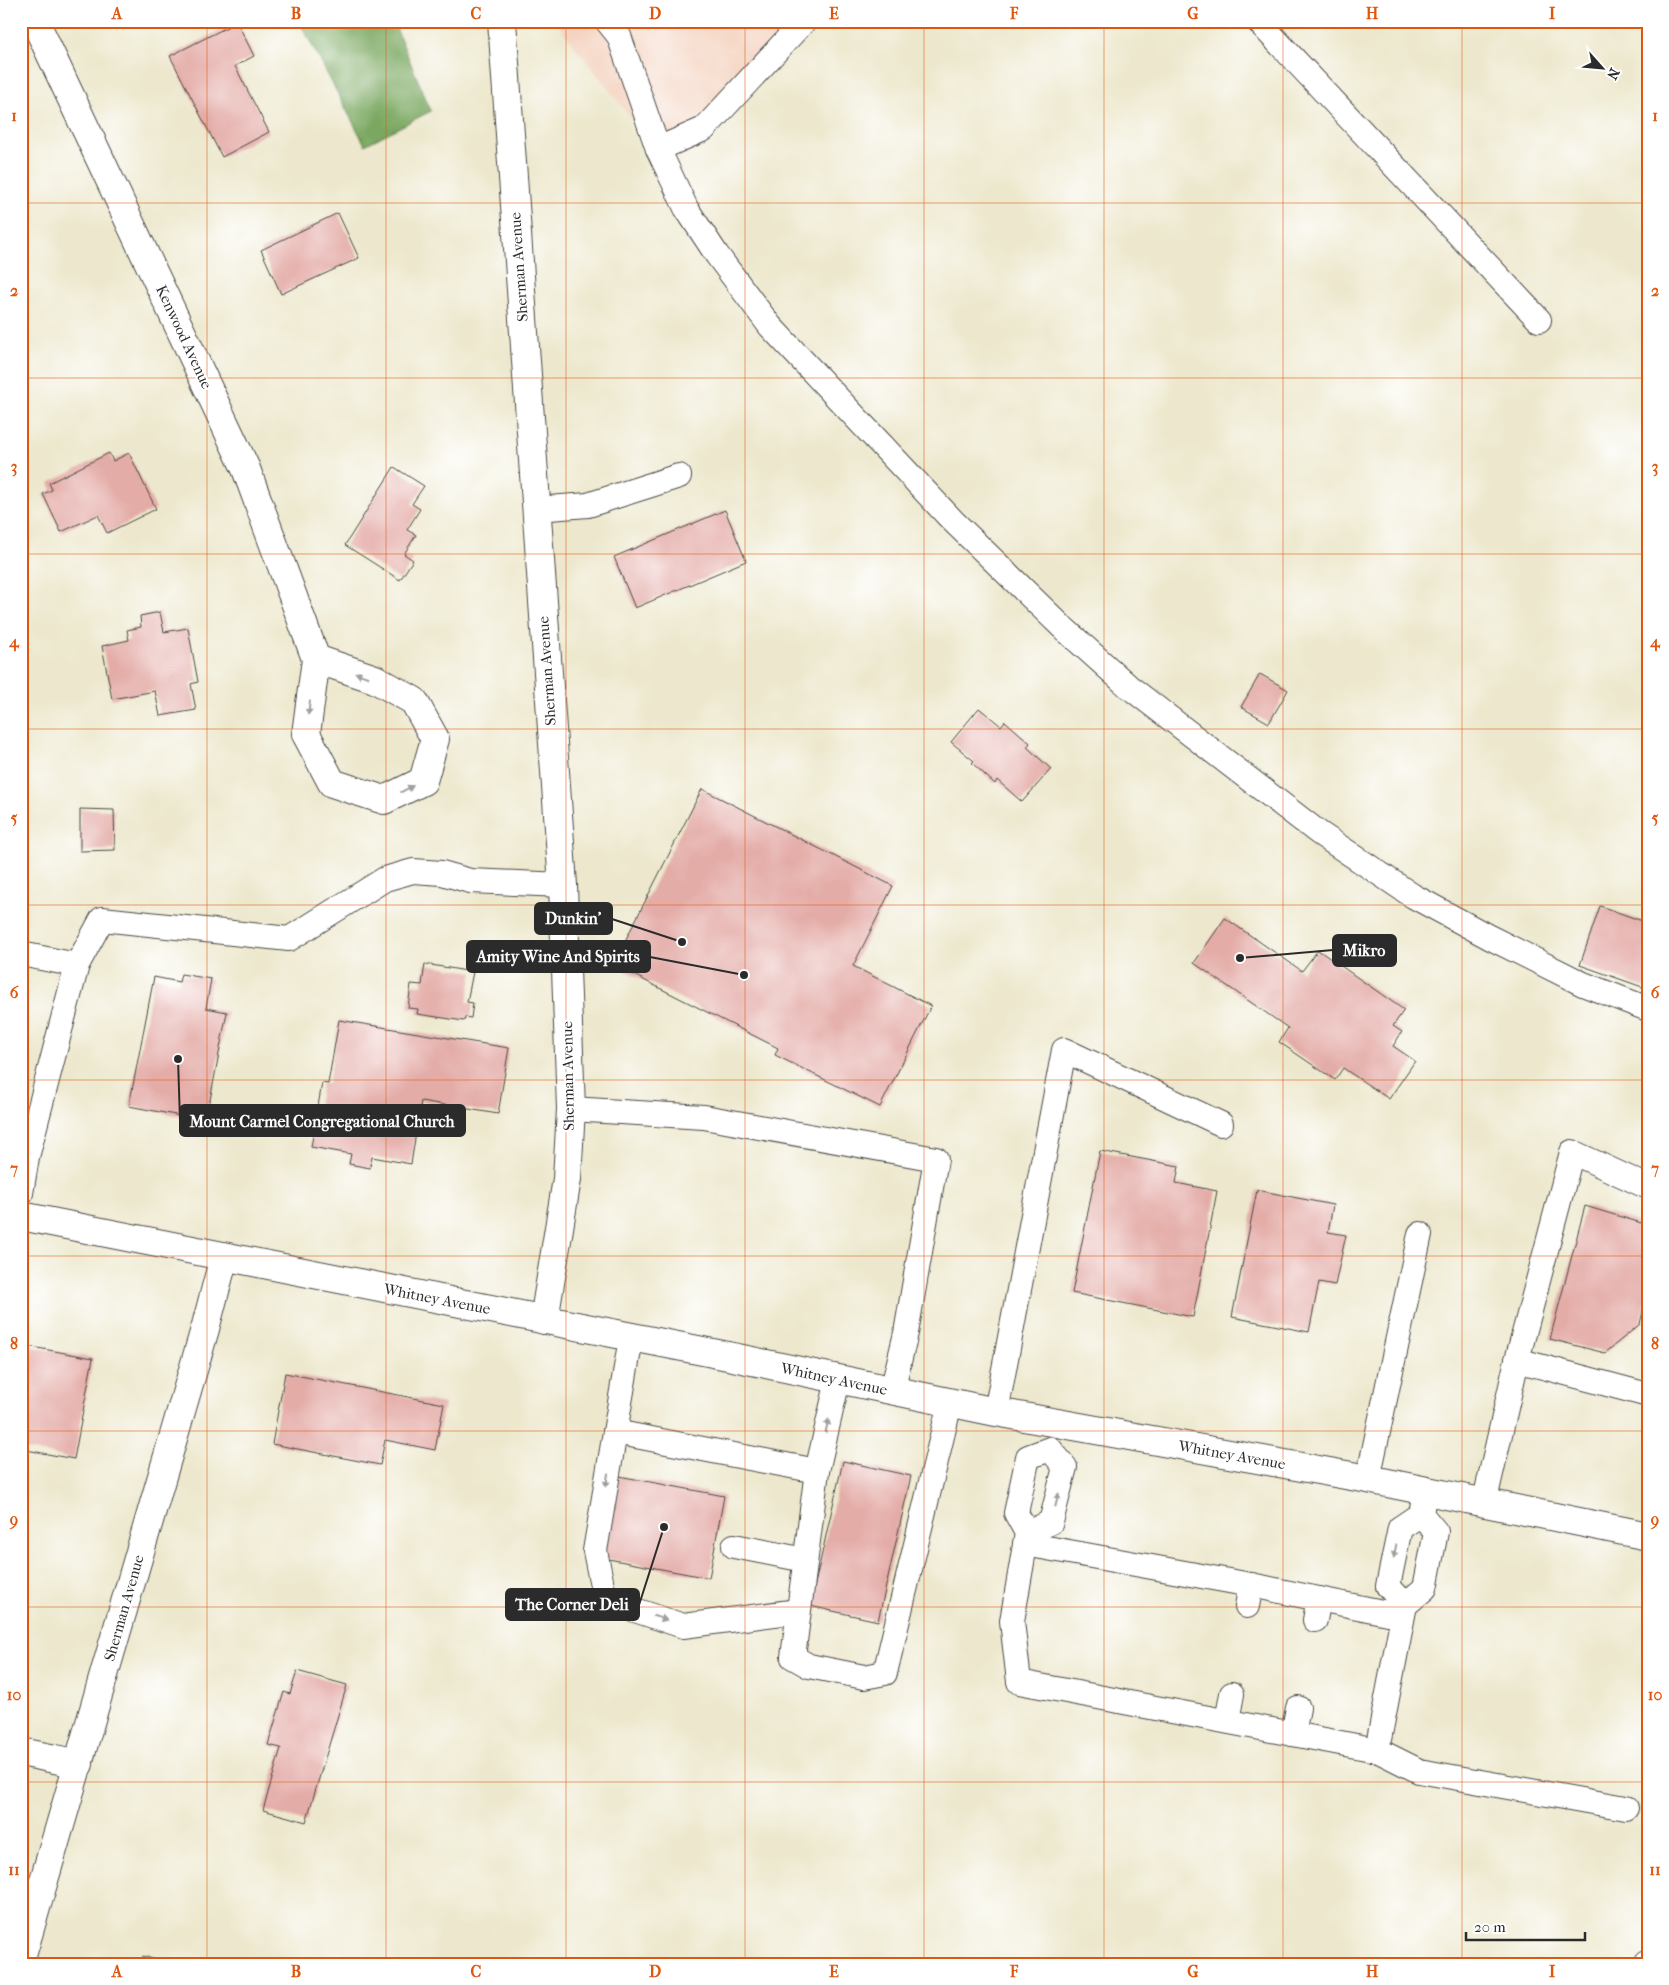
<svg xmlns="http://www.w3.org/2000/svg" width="1669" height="1985" font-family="'IM FELL French Canon',serif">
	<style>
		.built { fill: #f4d3c0 }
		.forest { fill: #7aa861; stroke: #526a46 }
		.building { fill: #e4aca7 }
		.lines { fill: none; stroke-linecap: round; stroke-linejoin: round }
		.lane-casing { stroke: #484743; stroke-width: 26 }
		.street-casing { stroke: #484743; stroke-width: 30 }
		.secondary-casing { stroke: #484743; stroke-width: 30 }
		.highway-casing { stroke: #484743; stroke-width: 30 }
		.lane { stroke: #fff; stroke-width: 24 }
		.street { stroke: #fff; stroke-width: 28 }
		.secondary { stroke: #fff; stroke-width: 28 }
		.highway { stroke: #fff; stroke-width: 28 }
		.oneway { fill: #a0a0a0 }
		.grid { fill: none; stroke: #df570e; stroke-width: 1; stroke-opacity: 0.55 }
		.labels { text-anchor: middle; stroke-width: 4.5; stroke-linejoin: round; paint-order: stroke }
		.street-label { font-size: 15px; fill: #2b2b2b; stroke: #fff }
		.leader { fill: none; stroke: #2b2b2b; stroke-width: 2 }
		.callout-dot { fill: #2b2b2b; stroke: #fff; stroke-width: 2 }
		.callout { fill: #2b2b2b; stroke: #2b2b2b; stroke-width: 2 }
		.callout-label { font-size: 16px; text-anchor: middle; font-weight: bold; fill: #fff }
		.neatline { fill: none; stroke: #df570e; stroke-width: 2 }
		.grid-label { font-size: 16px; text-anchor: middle; font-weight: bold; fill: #df570e }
	</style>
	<rect width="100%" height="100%" fill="#fff"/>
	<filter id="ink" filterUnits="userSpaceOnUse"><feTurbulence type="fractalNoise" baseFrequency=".02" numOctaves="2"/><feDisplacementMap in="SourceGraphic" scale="10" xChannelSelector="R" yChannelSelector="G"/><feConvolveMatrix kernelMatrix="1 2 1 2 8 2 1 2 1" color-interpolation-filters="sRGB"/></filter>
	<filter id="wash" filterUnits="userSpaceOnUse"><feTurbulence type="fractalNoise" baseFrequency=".0096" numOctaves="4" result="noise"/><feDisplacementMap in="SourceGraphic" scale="20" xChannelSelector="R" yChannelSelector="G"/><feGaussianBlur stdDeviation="1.12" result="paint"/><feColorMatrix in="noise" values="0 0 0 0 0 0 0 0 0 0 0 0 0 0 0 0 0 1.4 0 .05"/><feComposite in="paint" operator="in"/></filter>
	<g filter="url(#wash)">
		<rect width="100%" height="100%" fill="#ede8cd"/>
		<path class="built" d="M555,21H804L664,160Z"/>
		<path class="forest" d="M299,21H393L431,111L365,145Z"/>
		<g id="blocks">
			<g class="building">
				<path d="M237,22L254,56L235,66L269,132L222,157L170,56Z"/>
				<path d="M338,213L359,258L281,294L261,250Z"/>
				<path d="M109,453L113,461L129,453L156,509L107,533L98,515L61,532L43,494L52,490L49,483Z"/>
				<path d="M394,467L424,486L412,504L420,509L407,530L416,535L404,554L413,560L400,580L345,545Z"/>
				<path d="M725,510L746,561L635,608L614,557Z"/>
				<path d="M160,612L164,632L188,628L198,682L191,684L196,710L160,716L155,691L112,699L102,646L129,640L127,630L141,627L140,616Z"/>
				<path d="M1260,674L1288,690L1269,723L1241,707Z"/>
				<path d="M979,708L1001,726L1005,721L1030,743L1027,747L1051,769L1022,802L997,780L995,784L972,763L974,761L951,742Z"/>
				<path d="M702,789L893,886L853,966L931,1006L880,1107L775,1055L778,1048L622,969L619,953Z"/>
				<path d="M80,809L114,810L115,850L80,851Z"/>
				<path d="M1600,906L1648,923V989L1580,965Z"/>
				<path d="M1225,918L1302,971L1318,950L1404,1010L1393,1026L1402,1032L1393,1046L1415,1061L1389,1099L1343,1068L1335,1080L1279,1042L1288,1028L1194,963Z"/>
				<path d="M425,964L473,972L467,1002L473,1003L471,1018L465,1017L464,1021L417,1014L418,1009L408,1008L411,984L422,985Z"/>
				<path d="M181,974L211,979L206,1008L227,1012L206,1121L129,1106L154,977L179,982Z"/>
				<path d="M339,1020L509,1048L498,1114L421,1101L411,1164L372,1157L370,1168L349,1164L351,1154L311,1147L322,1083L328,1084Z"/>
				<path d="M1100,1151L1179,1166L1176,1183L1217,1191L1193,1317L1072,1293Z"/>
				<path d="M1257,1190L1333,1205L1328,1232L1346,1235L1335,1285L1319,1282L1309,1332L1232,1317Z"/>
				<path d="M1585,1206L1648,1225V1290L1640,1324L1605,1353L1550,1339Z"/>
				<path d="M21,1345L93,1358L74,1459L21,1449Z"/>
				<path d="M285,1373L444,1404L435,1450L385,1440L380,1465L272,1444Z"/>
				<path d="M843,1461L911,1476L878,1621L810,1606Z"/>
				<path d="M619,1476L724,1496L709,1578L603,1558Z"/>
				<path d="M297,1671L347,1685L306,1822L263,1810L281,1748L268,1745L284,1692L290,1694Z"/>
				<path d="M143,1956L166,1963V1964H140Z"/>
			</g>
		</g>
	</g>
	<g filter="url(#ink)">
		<use href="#blocks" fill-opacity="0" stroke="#484743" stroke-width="1"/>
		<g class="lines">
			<g class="lane-casing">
				<g id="lane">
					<path d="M607,21L619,36L658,149L686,208L717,255L770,326L952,520L1060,625L1128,686L1319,833L1413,896L1489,937L1583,984L1648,1009"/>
					<path d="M1258,21L1539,320"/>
					<path d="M658,149L704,129L804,21"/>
					<path d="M536,509L588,505L679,476"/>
					<path d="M21,954L77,965"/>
					<path d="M571,1109L704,1117L936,1159L906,1333L892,1391"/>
					<path d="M21,1193L27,1157L77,965L102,919L289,939L385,879L413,871L442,873L470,881L563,885"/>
					<path d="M631,1338L615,1432L817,1471"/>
					<path d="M1517,1360L1648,1395"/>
					<path d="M838,1380L817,1471L793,1657L809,1666L864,1677L885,1673L950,1403"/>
					<path d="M996,1412L1064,1050L1221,1124"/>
					<path d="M615,1432L595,1551L605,1600L683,1626L798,1611"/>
					<path d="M1368,1479L1420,1234"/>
					<path d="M1484,1504L1517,1360L1572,1152L1648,1187"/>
					<path d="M1421,1514L1436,1532L1425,1588L1405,1605L1388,1586L1400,1528L1421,1514L1425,1491"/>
					<path d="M1027,1533L1051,1522L1065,1467L1050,1449L1028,1457L1016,1513L1027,1533L1012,1621L1019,1682L1377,1750L1405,1605"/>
					<path d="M1025,1544L1251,1585L1402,1616"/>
					<path d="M734,1546L805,1560"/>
					<path d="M1247,1606L1251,1585"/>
					<path d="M1315,1620L1319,1599"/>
					<path d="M1227,1721L1232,1694"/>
					<path d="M1293,1734L1298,1708"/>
					<path d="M1377,1750L1419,1771L1626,1808"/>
					<path d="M1647,1964L1648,1962"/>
				</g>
			</g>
			<g class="street-casing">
				<g id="street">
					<path d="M35,21L246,469L316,659L306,734L332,783L384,800L423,781L435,739L414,701L375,679L316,659"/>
					<path d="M21,1752L79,1764"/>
					<path d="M21,1959L205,1329L224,1257"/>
				</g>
			</g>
			<g class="secondary-casing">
				<path id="secondary" d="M502,21L563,885L571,1109L567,1179L544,1320"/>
			</g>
			<g class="highway-casing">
				<path id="highway" d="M21,1216L728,1356L996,1412L1368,1479L1648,1536"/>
			</g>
			<use href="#lane" class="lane"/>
			<use href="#street" class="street"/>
			<use href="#secondary" class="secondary"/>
			<use href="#highway" class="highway"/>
		</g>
		<defs><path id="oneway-solid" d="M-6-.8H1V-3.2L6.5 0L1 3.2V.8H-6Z" transform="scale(1.25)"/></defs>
		<g class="oneway">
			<use href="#oneway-solid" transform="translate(362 675) rotate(-161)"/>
			<use href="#oneway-solid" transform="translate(309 708) rotate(98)"/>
			<use href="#oneway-solid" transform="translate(407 789) rotate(-27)"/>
			<use href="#oneway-solid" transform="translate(827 1426) rotate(-77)"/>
			<use href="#oneway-solid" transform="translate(607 1480) rotate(99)"/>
			<use href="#oneway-solid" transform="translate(1057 1500) rotate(-76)"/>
			<use href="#oneway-solid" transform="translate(1395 1551) rotate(101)"/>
			<use href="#oneway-solid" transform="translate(660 1618) rotate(18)"/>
		</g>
	</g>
	<path class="grid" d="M207,21V1964M386,21V1964M566,21V1964M745,21V1964M924,21V1964M1104,21V1964M1283,21V1964M1462,21V1964M21,203H1648M21,378H1648M21,554H1648M21,729H1648M21,905H1648M21,1080H1648M21,1256H1648M21,1431H1648M21,1607H1648M21,1782H1648"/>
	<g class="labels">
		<g class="street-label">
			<text transform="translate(519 267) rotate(-94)" y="5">Sherman Avenue</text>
			<text transform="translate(184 337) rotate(65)" y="5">Kenwood Avenue</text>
			<text transform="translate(547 671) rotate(-94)" y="5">Sherman Avenue</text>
			<text transform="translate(568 1076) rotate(-91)" y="5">Sherman Avenue</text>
			<text transform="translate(437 1299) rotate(11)" y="5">Whitney Avenue</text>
			<text transform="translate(834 1379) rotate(12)" y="5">Whitney Avenue</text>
			<text transform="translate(1232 1455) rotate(10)" y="5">Whitney Avenue</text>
			<text transform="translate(124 1608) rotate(-74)" y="5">Sherman Avenue</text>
		</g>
	</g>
	<path class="leader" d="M682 942L612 919M1240 958L1333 950M744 975L650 957M178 1059L180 1121M664 1527L639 1605"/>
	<g class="callout-dot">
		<circle cx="682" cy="942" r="5"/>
		<circle cx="1240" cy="958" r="5"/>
		<circle cx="744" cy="975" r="5"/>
		<circle cx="178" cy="1059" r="5"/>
		<circle cx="664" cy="1527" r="5"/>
	</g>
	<g class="callout">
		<rect x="535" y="903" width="77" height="31" rx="5"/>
		<rect x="1333" y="935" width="63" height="31" rx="5"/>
		<rect x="467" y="941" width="183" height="31" rx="5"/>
		<rect x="180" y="1105" width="285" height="31" rx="5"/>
		<rect x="506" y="1589" width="133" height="31" rx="5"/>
	</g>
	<g class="callout-label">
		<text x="573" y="924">Dunkin'</text>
		<text x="1364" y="956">Mikro</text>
		<text x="558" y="962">Amity Wine And Spirits</text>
		<text x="322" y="1127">Mount Carmel Congregational Church</text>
		<text x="572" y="1610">The Corner Deli</text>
	</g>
	<rect width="1669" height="1985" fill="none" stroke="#fff" stroke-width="55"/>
	<g transform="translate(1602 68) rotate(117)" stroke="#ffffff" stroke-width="4" paint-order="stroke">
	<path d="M0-4L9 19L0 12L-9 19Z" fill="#2b2b2b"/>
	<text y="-8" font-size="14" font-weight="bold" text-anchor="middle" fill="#2b2b2b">N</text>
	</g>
	<path d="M1466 1932v8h119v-8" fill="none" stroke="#2b2b2b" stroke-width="2.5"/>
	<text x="1474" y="1932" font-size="15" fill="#2b2b2b" stroke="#ffffff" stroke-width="4" paint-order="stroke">20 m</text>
	<rect x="28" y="28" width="1614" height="1930" class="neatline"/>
	<g class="grid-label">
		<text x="117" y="19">A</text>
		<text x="296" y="19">B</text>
		<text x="476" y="19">C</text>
		<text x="655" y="19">D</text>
		<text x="834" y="19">E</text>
		<text x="1014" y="19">F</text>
		<text x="1193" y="19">G</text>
		<text x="1372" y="19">H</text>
		<text x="1552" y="19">I</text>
		<text x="14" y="121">1</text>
		<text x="1655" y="121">1</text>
		<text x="14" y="296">2</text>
		<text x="1655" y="296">2</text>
		<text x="14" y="472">3</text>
		<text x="1655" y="472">3</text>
		<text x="14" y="647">4</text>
		<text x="1655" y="647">4</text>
		<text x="14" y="823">5</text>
		<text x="1655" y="823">5</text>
		<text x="14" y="998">6</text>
		<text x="1655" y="998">6</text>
		<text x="14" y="1174">7</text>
		<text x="1655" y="1174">7</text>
		<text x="14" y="1349">8</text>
		<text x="1655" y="1349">8</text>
		<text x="14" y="1525">9</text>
		<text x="1655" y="1525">9</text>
		<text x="14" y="1700">10</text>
		<text x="1655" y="1700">10</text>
		<text x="14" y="1875">11</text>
		<text x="1655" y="1875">11</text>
		<text x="117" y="1977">A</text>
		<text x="296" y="1977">B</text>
		<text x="476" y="1977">C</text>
		<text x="655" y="1977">D</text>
		<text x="834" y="1977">E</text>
		<text x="1014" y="1977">F</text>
		<text x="1193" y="1977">G</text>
		<text x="1372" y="1977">H</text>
		<text x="1552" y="1977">I</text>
	</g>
</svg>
